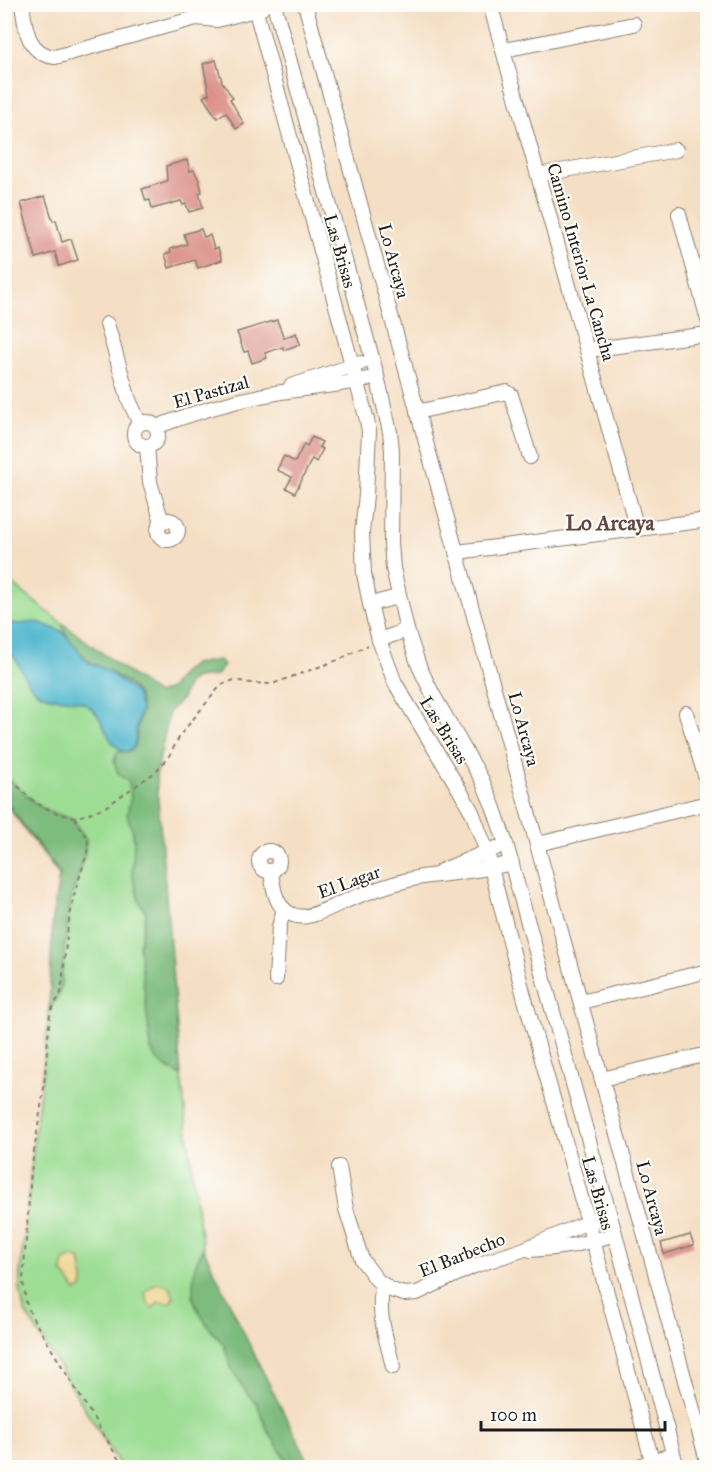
<svg xmlns="http://www.w3.org/2000/svg" width="712" height="1472" font-family="'IM FELL Great Primer',serif">
	<style>
		.green { fill: #9ddd94; stroke: #5c7c58; stroke-width: 1.5 }
		.forest { fill: #7ebc7e; stroke: #4d6c4d; stroke-width: 1.5 }
		.sand { fill: #eeda9e; stroke: #857b5d; stroke-width: 1.5 }
		.water { fill: #50b7ce; stroke: #366a75; stroke-width: 1.5 }
		.building { fill: #db918a }
		.lines { fill: none; stroke-linecap: round; stroke-linejoin: round }
		.minor-casing { stroke: #887e70; stroke-width: 16 }
		.path { stroke: #887e70; stroke-width: 2; stroke-dasharray: 4.5 4.5; stroke-linecap: butt }
		.minor { stroke: #fff; stroke-width: 14 }
		.labels { text-anchor: middle; stroke-width: 4.5; stroke-linejoin: round; paint-order: stroke }
		.street-label { font-size: 18px; fill: #1c1c1c; stroke: #fdfcf7 }
		.quarter-label { font-size: 21px; font-weight: bold; fill: #5f4542; stroke: #fdfcf7 }
	</style>
	<rect width="100%" height="100%" fill="#fdfcf7"/>
	<filter id="ink" filterUnits="userSpaceOnUse"><feTurbulence type="fractalNoise" baseFrequency=".0167" numOctaves="2"/><feDisplacementMap in="SourceGraphic" scale="12" xChannelSelector="R" yChannelSelector="G"/><feConvolveMatrix kernelMatrix="1 2 1 2 8 2 1 2 1" color-interpolation-filters="sRGB"/></filter>
	<filter id="wash" filterUnits="userSpaceOnUse"><feTurbulence type="fractalNoise" baseFrequency=".008" numOctaves="4" result="noise"/><feDisplacementMap in="SourceGraphic" scale="24" xChannelSelector="R" yChannelSelector="G"/><feGaussianBlur stdDeviation="1.35" result="paint"/><feColorMatrix in="noise" values="0 0 0 0 0 0 0 0 0 0 0 0 0 0 0 0 0 1.4 0 .05"/><feComposite in="paint" operator="in"/></filter>
	<g filter="url(#wash)">
		<rect width="100%" height="100%" fill="#f5dfc4"/>
		<path class="green" d="M5,578L157,699L155,777L174,1015L194,1187L203,1248L277,1403L310,1467H121L25,1312C15,1282 22,1260 25,1230C30,1182 34,1133 41,1085C50,1015 55,945 59,875L5,803Z"/>
		<g class="forest">
			<path d="M62,623L157,694L170,689L183,672L194,664L219,660L224,666L215,676L196,678L188,683L182,698L169,712L156,777L181,1076L159,1062L151,1050L139,946L146,913L139,901L132,873L134,843L133,832L127,815L131,797L129,783L118,773L114,762L117,752L130,751C138,747 136,740 137,731C138,724 141,716 141,708C142,684 109,672 92,663C82,657 63,634 62,623Z"/>
			<path d="M5,776C16,784 24,794 34,802C45,812 61,815 74,819L76,825L86,839L85,853L72,896L67,926L60,993L49,1011L53,912L60,874L5,801Z"/>
			<path d="M203,1248L256,1358L311,1467H290L267,1429L257,1404L246,1392L232,1370L224,1345L207,1325L196,1306L193,1297V1285L195,1266Z"/>
		</g>
		<g class="sand">
			<path d="M73,1257L81,1260L83,1282L82,1289L76,1291L62,1271L64,1261Z"/>
			<path d="M158,1283L170,1287L174,1297L169,1303L158,1302L153,1308L149,1305L145,1293L152,1286Z"/>
		</g>
		<path class="water" d="M4,621L17,624L38,622L63,632L89,663L107,670L136,693L141,709L137,725L134,747L126,752C109,747 107,730 98,716C81,691 60,705 39,693C22,683 21,658 5,649Z"/>
		<g id="blocks">
			<g class="building">
				<path d="M216,60L222,82L233,98L230,99L244,124L236,129L226,112L217,118L203,97L209,94L203,64Z"/>
				<path d="M187,160L190,171L194,170L199,180L202,192L199,193L203,208L189,212L186,204L183,205L181,201L152,209L150,200L146,201L142,189L167,181L166,166Z"/>
				<path d="M45,196L53,221L56,220L62,242L71,239L78,260L59,266L55,252L36,258L21,203Z"/>
				<path d="M201,229L204,237L210,235L214,249L218,248L222,260L198,268L195,260L169,268L165,254L171,252L170,249L187,244L184,234Z"/>
				<path d="M277,320L284,338L296,333L300,344L284,350L283,347L265,353L267,358L252,363L248,351L244,352L237,332Z"/>
				<path d="M312,437L322,442L319,447L323,449L316,462L312,459L295,493L286,488L292,477L277,470L284,456L295,462L304,444L307,446Z"/>
				<path d="M690,1235L694,1245L664,1254L661,1243Z"/>
			</g>
		</g>
	</g>
	<g filter="url(#ink)">
		<use href="#blocks" fill-opacity="0" stroke="#887e70" stroke-width="1.5"/>
		<g class="lines">
			<g class="minor-casing">
				<g id="minor">
					<path d="M22,4C25,27 27,54 55,57L196,18L217,20L262,8"/>
					<path d="M254,4L367,420L369,431L366,495L362,533L363,553L364,574L370,604L379,640L395,683L459,789L472,812L487,852L524,996L588,1222L654,1468"/>
					<path d="M274,4L377,376L390,432L392,450L391,544L393,568L407,630L419,666L432,693L482,780L493,806L506,844L615,1234L677,1468"/>
					<path d="M305,4L708,1464"/>
					<path d="M490,4L637,529"/>
					<path d="M196,18L212,6L217,4"/>
					<path d="M504,50L634,24"/>
					<path d="M538,175L676,150"/>
					<path d="M679,214L708,320"/>
					<path d="M107,324L129,400L140,424"/>
					<path d="M588,350L708,334"/>
					<path d="M291,386L361,363"/>
					<path d="M417,412L507,392L511,395L530,457"/>
					<circle cx="146" cy="434" r="12"/>
					<path d="M156,427C195,412 235,400 276,393C306,388 337,386 367,379"/>
					<path d="M147,446L150,482L162,522"/>
					<circle cx="168" cy="530" r="10"/>
					<path d="M457,552L708,520"/>
					<path d="M370,604L398,597"/>
					<path d="M379,640L407,630"/>
					<path d="M686,713L708,785"/>
					<path d="M538,844L708,803"/>
					<circle cx="269" cy="861" r="10"/>
					<path d="M271,871C273,889 276,912 297,916C312,920 342,901 358,896C380,888 405,879 429,876C457,873 484,870 512,863"/>
					<path d="M441,871L496,848"/>
					<path d="M276,979L279,927L284,909"/>
					<path d="M581,1002L708,971"/>
					<path d="M602,1079L708,1054"/>
					<path d="M339,1167L346,1209L362,1260L377,1280L391,1290L404,1294L417,1293L474,1266L522,1250L588,1222L610,1216"/>
					<path d="M530,1250C559,1249 587,1244 615,1234"/>
					<path d="M383,1285C376,1313 387,1340 393,1367"/>
					<path d="M633,1468L673,1454"/>
				</g>
			</g>
			<g class="path">
				<path d="M4,774L36,803L59,814L75,817L85,815L107,806L154,773L168,758L181,734L221,685L234,680L251,683L272,684L338,660L368,645"/>
				<path d="M75,817L77,824L88,839L87,853L74,896L68,926L61,993L50,1013L44,1087L31,1172L23,1281L26,1302L32,1317L124,1468"/>
			</g>
			<use href="#minor" class="minor"/>
		</g>
	</g>
	<g class="labels">
		<g class="street-label">
			<text transform="translate(340 251) rotate(74)" y="6">Las Brisas</text>
			<text transform="translate(394 261) rotate(75)" y="6">Lo Arcaya</text>
			<text transform="translate(581 262) rotate(74)" y="6">Camino Interior La Cancha</text>
			<text transform="translate(211 392) rotate(-16)" y="6">El Pastizal</text>
			<text transform="translate(524 729) rotate(75)" y="6">Lo Arcaya</text>
			<text transform="translate(444 730) rotate(58)" y="6">Las Brisas</text>
			<text transform="translate(349 882) rotate(-20)" y="6">El Lagar</text>
			<text transform="translate(598 1193) rotate(74)" y="6">Las Brisas</text>
			<text transform="translate(652 1198) rotate(75)" y="6">Lo Arcaya</text>
			<text transform="translate(462 1255) rotate(-22)" y="6">El Barbecho</text>
		</g>
		<g class="quarter-label">
			<text x="610" y="530">Lo Arcaya</text>
		</g>
	</g>
	<rect width="712" height="1472" fill="none" stroke="#fdfcf7" stroke-width="24"/>
	<path d="M481 1421v9h184v-9" fill="none" stroke="#1c1c1c" stroke-width="3"/>
	<text x="490" y="1421" font-size="18" fill="#1c1c1c" stroke="#fdfcf7" stroke-width="4.5" paint-order="stroke">100 m</text>
</svg>
